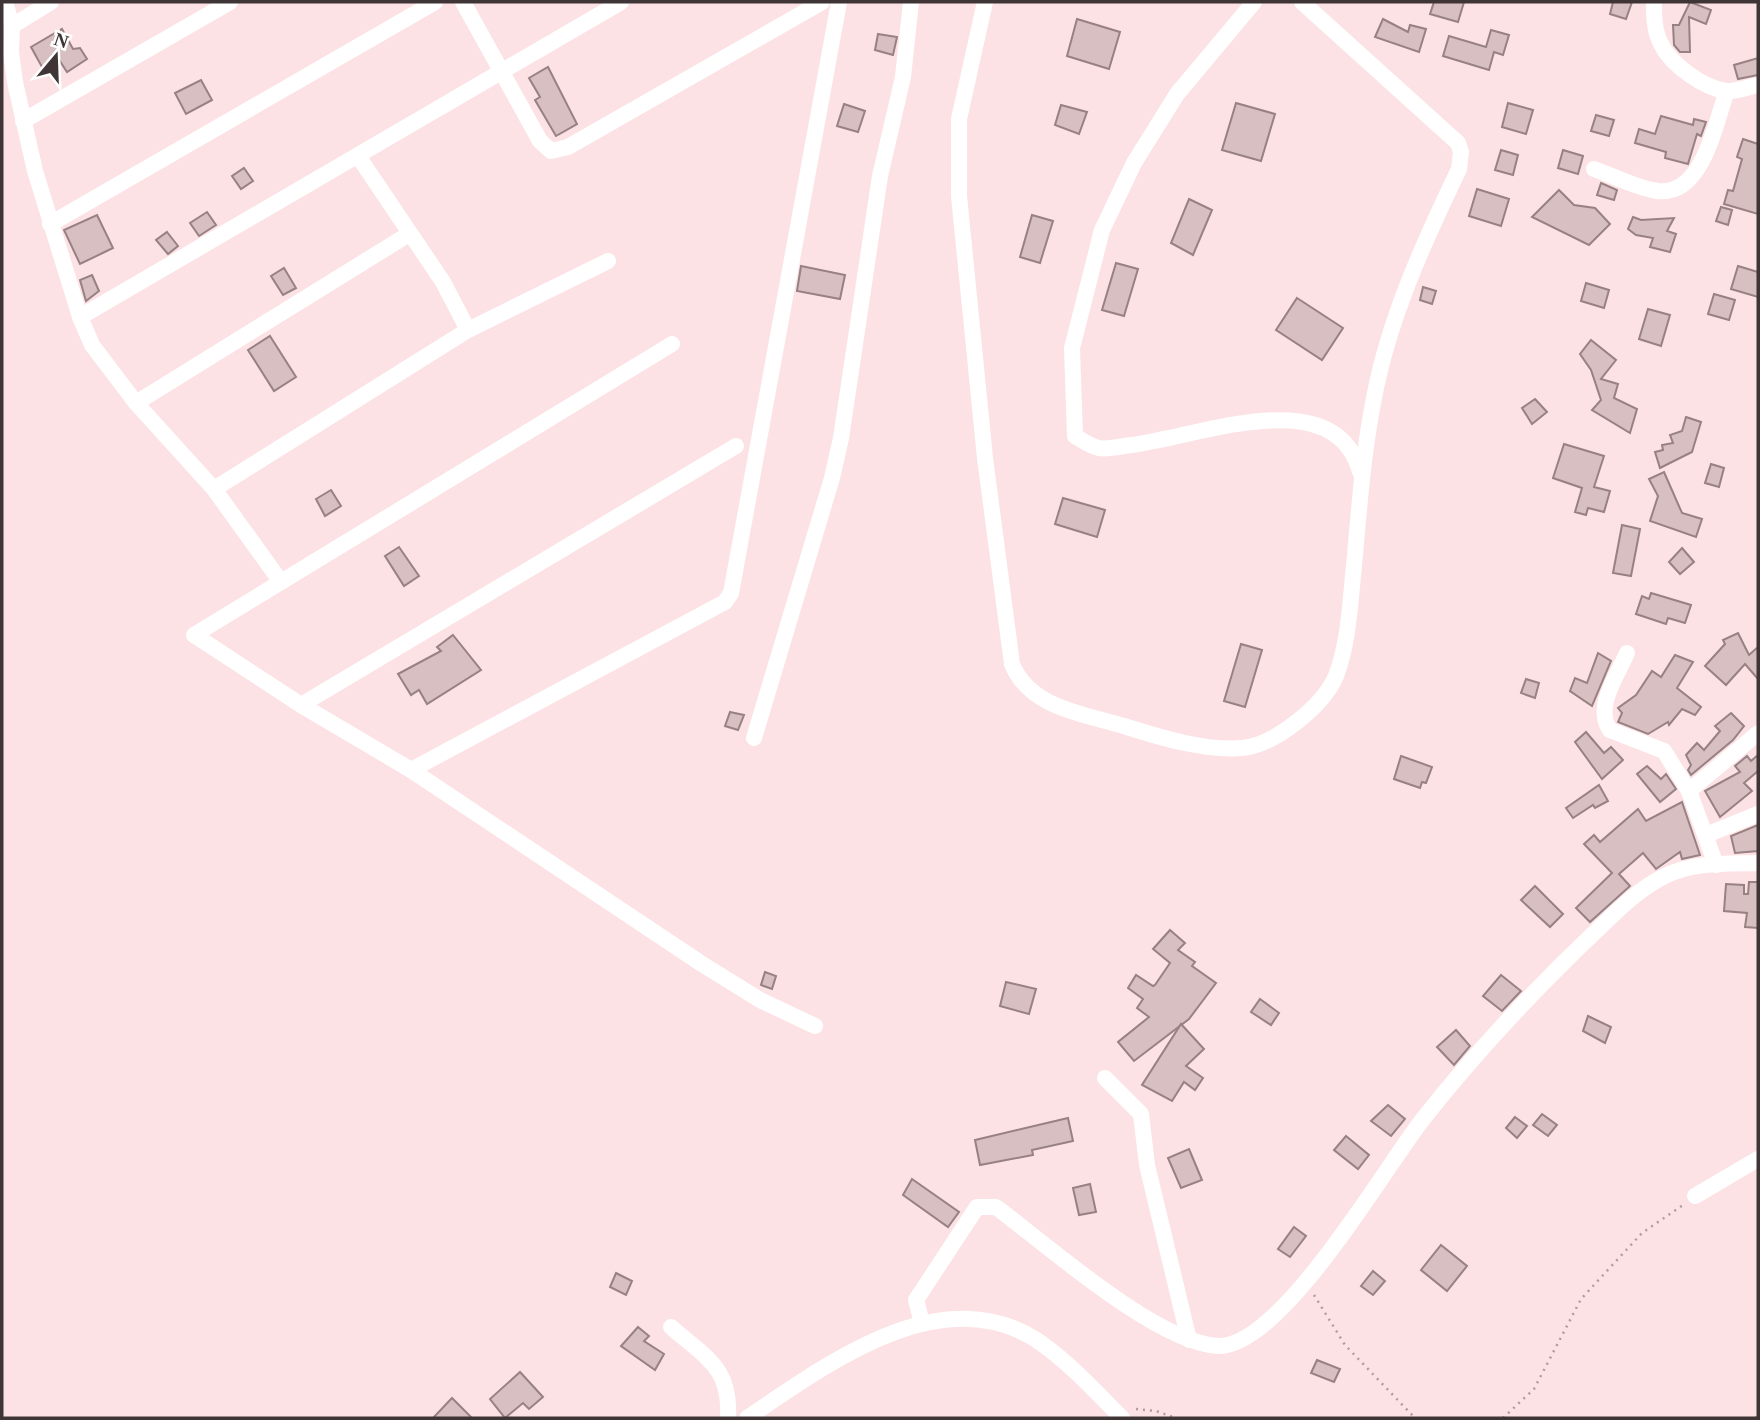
<svg xmlns="http://www.w3.org/2000/svg" width="1760" height="1420" font-family="Georgia,serif">
	<style>
		.building { fill: #d8bfc1; stroke: #988183; stroke-width: 2 }
		.lines { fill: none; stroke-linecap: round; stroke-linejoin: round }
		.path { stroke: #b09c9e; stroke-width: 2.5; stroke-dasharray: 2 5; stroke-linecap: butt }
		.minor { stroke: #fff; stroke-width: 16 }
	</style>
	<rect width="100%" height="100%" fill="#fce2e4"/>
	<g class="building">
		<path d="M1434,2H1464L1458,22L1430,14Z"/>
		<path d="M1613,2H1632L1626,19L1610,14Z"/>
		<path d="M1690,2L1711,10L1706,24L1689,17L1690,52H1680L1674,45L1673,25H1679Z"/>
		<path d="M1077,19L1120,32L1109,69L1067,56Z"/>
		<path d="M1383,19L1408,32L1410,25L1426,29L1419,52L1375,37Z"/>
		<path d="M62,29L73,49L80,48L87,59L67,72L58,58L42,67L31,47Z"/>
		<path d="M1491,30L1509,35L1503,55L1494,52L1489,70L1443,56L1449,36L1486,47Z"/>
		<path d="M878,34L897,37L893,55L875,50Z"/>
		<path d="M1758,58V75L1738,79L1734,65Z"/>
		<path d="M548,67L577,124L556,136L535,100L540,97L529,78Z"/>
		<path d="M201,80L212,100L186,114L175,93Z"/>
		<path d="M1236,103L1275,114L1261,161L1222,150Z"/>
		<path d="M1508,103L1533,110L1526,134L1502,127Z"/>
		<path d="M844,104L865,111L858,132L837,126Z"/>
		<path d="M1061,105L1087,112L1079,134L1055,125Z"/>
		<path d="M1596,115L1614,120L1609,136L1591,131Z"/>
		<path d="M1661,116L1693,125L1694,119L1706,122L1701,136L1697,134L1688,164L1665,158L1666,152L1635,143L1639,129L1655,134Z"/>
		<path d="M1743,139L1758,144V214L1724,204L1728,190L1733,191L1742,159L1737,157Z"/>
		<path d="M1501,150L1518,155L1513,175L1495,170Z"/>
		<path d="M1563,150L1583,156L1578,174L1558,168Z"/>
		<path d="M244,168L253,181L241,189L232,176Z"/>
		<path d="M1601,183L1617,190L1614,200L1597,195Z"/>
		<path d="M1477,189L1509,199L1501,226L1469,216Z"/>
		<path d="M1559,190L1574,205L1595,208L1610,224L1589,245L1532,217Z"/>
		<path d="M1189,199L1212,210L1193,255L1171,243Z"/>
		<path d="M1721,207L1732,210L1728,225L1716,221Z"/>
		<path d="M207,212L216,225L199,236L190,223Z"/>
		<path d="M97,215L113,248L80,264L64,230Z"/>
		<path d="M1032,215L1053,221L1040,263L1020,257Z"/>
		<path d="M1633,217L1641,220L1674,218L1667,231L1676,234L1670,252L1650,247L1653,238L1636,235L1628,229Z"/>
		<path d="M167,232L178,246L168,254L156,240Z"/>
		<path d="M1116,263L1138,269L1124,316L1102,310Z"/>
		<path d="M801,266L845,275L840,299L797,291Z"/>
		<path d="M1738,266L1758,272V297L1731,289Z"/>
		<path d="M284,268L296,288L283,295L271,276Z"/>
		<path d="M92,275L99,291L86,301L80,280Z"/>
		<path d="M1586,283L1609,290L1604,308L1581,301Z"/>
		<path d="M1423,287L1436,291L1432,304L1420,300Z"/>
		<path d="M1714,294L1735,300L1729,320L1708,314Z"/>
		<path d="M1297,298L1343,328L1322,360L1276,330Z"/>
		<path d="M1648,309L1670,315L1661,346L1639,339Z"/>
		<path d="M270,336L296,377L274,391L248,350Z"/>
		<path d="M1591,340L1616,360L1601,379L1618,384L1614,398L1637,409L1630,433L1592,410L1601,400L1591,370L1580,354Z"/>
		<path d="M1535,399L1547,412L1532,424L1522,408Z"/>
		<path d="M1686,417L1701,422L1692,452L1660,468L1655,452L1663,450L1662,445L1673,443L1670,435L1682,431Z"/>
		<path d="M1564,444L1604,456L1594,487L1610,491L1604,512L1588,508L1586,515L1575,512L1582,488L1553,478Z"/>
		<path d="M1711,464L1724,468L1719,487L1705,483Z"/>
		<path d="M1664,472L1682,513L1702,519L1696,537L1650,521L1658,496L1649,479Z"/>
		<path d="M331,490L341,506L325,516L316,499Z"/>
		<path d="M1063,498L1105,510L1097,537L1055,524Z"/>
		<path d="M1622,525L1640,529L1631,576L1613,573Z"/>
		<path d="M399,547L419,576L404,586L385,556Z"/>
		<path d="M1682,548L1694,562L1680,574L1669,562Z"/>
		<path d="M1651,593L1691,605L1685,623L1668,618L1666,624L1636,614L1642,596L1649,599Z"/>
		<path d="M1738,633L1749,655L1758,647V679L1745,664L1726,685L1705,666L1725,644L1723,640Z"/>
		<path d="M453,635L481,670L427,704L419,690L411,695L398,674L441,651L437,647Z"/>
		<path d="M1241,644L1262,650L1245,707L1224,701Z"/>
		<path d="M1598,653L1611,661L1592,706L1570,691L1575,678L1587,683Z"/>
		<path d="M1675,655L1693,662L1677,688L1701,707L1695,715L1682,709L1669,725L1668,722L1648,734L1618,722L1622,713L1618,708L1636,695L1652,671L1661,677Z"/>
		<path d="M1526,679L1539,683L1535,698L1521,693Z"/>
		<path d="M730,712L744,715L738,730L725,726Z"/>
		<path d="M1731,713L1744,726L1733,740L1691,775L1688,770L1691,765L1686,755L1697,743L1704,750L1720,731L1715,726Z"/>
		<path d="M1586,732L1604,753L1611,747L1623,760L1602,779L1575,742Z"/>
		<path d="M1758,755V771L1744,783L1752,791L1720,817L1705,791L1740,772L1735,766L1747,756L1751,761Z"/>
		<path d="M1401,756L1432,767L1426,783L1422,782L1420,788L1394,779Z"/>
		<path d="M1647,766L1661,779L1666,774L1676,789L1660,802L1637,774Z"/>
		<path d="M1599,785L1608,801L1595,808L1593,805L1573,818L1566,808Z"/>
		<path d="M1682,802L1700,855L1682,859L1680,852L1656,869L1643,853L1619,874L1630,886L1590,922L1576,908L1612,873L1584,844L1594,835L1600,842L1638,809L1646,821Z"/>
		<path d="M1758,825V851L1735,853L1731,836Z"/>
		<path d="M1749,882H1758V928L1745,927L1747,913L1724,911L1726,884L1744,885V894H1748Z"/>
		<path d="M1535,886L1563,914L1550,927L1521,900Z"/>
		<path d="M1170,930L1185,943L1178,950L1195,962L1192,966L1216,983L1189,1019L1134,1061L1118,1042L1149,1017L1137,1008L1143,999L1128,988L1136,975L1153,986L1155,985L1170,963L1153,949Z"/>
		<path d="M765,972L776,976L772,989L761,985Z"/>
		<path d="M1501,975L1521,991L1502,1011L1483,996Z"/>
		<path d="M1006,982L1036,989L1029,1014L1000,1006Z"/>
		<path d="M1260,999L1279,1013L1271,1025L1251,1012Z"/>
		<path d="M1588,1016L1611,1027L1605,1043L1583,1031Z"/>
		<path d="M1181,1024L1204,1049L1186,1066L1203,1078L1195,1090L1184,1082L1172,1101L1142,1085Z"/>
		<path d="M1456,1030L1470,1046L1454,1065L1437,1047Z"/>
		<path d="M1388,1105L1405,1119L1391,1136L1371,1121Z"/>
		<path d="M1542,1114L1557,1125L1548,1136L1533,1125Z"/>
		<path d="M1515,1117L1527,1126L1517,1138L1506,1128Z"/>
		<path d="M1068,1118L1073,1141L1032,1150L1033,1155L980,1165L975,1140Z"/>
		<path d="M1346,1136L1369,1155L1358,1169L1334,1150Z"/>
		<path d="M1189,1149L1202,1180L1181,1188L1168,1158Z"/>
		<path d="M912,1179L959,1212L948,1227L903,1195Z"/>
		<path d="M1090,1184L1096,1212L1079,1215L1073,1188Z"/>
		<path d="M1294,1227L1306,1236L1290,1257L1278,1249Z"/>
		<path d="M1441,1245L1467,1266L1447,1291L1421,1270Z"/>
		<path d="M1373,1271L1385,1281L1373,1295L1361,1286Z"/>
		<path d="M616,1273L632,1281L626,1295L610,1287Z"/>
		<path d="M638,1327L649,1336L644,1341L664,1354L655,1370L621,1346Z"/>
		<path d="M1317,1360L1340,1369L1334,1382L1311,1373Z"/>
		<path d="M520,1372L543,1397L529,1409L523,1403L505,1418L490,1399Z"/>
		<path d="M452,1398L472,1418H433Z"/>
	</g>
	<g class="lines">
		<g class="path">
			<path d="M1314,1295L1345,1345L1415,1418"/>
			<path d="M1136,1409L1156,1411L1176,1418"/>
			<path d="M1503,1418L1534,1389L1581,1299L1642,1233L1683,1205"/>
			<path d="M1755,1418L1757,1417"/>
		</g>
		<g class="minor">
			<path d="M5,2L12,26L11,52L15,82L35,171L80,317L92,345L136,403L214,489L281,582"/>
			<path d="M463,2L540,141L551,151L568,147L822,2"/>
			<path d="M985,2L959,119V196L985,458L1012,664C1030,709 1086,714 1127,727C1162,738 1205,751 1242,748C1275,745 1323,706 1336,676C1349,641 1350,603 1354,566C1359,510 1363,453 1374,398C1389,318 1424,242 1459,169L1461,152L1458,143L1302,2"/>
			<path d="M1254,2L1177,94L1134,163L1102,230L1072,348L1075,436C1082,440 1091,447 1099,448C1108,450 1122,446 1131,445C1198,437 1335,380 1360,472"/>
			<path d="M1654,2C1654,16 1654,31 1661,44C1671,65 1704,88 1726,91C1735,92 1749,87 1758,85"/>
			<path d="M12,26L51,2"/>
			<path d="M23,121L230,2"/>
			<path d="M358,156L443,282L468,330"/>
			<path d="M1594,169C1614,176 1636,188 1657,191C1703,197 1715,123 1727,91"/>
			<path d="M50,224L435,2"/>
			<path d="M80,317L621,2"/>
			<path d="M672,344L194,635L301,705L411,770L702,964L760,1000L815,1026"/>
			<path d="M136,403L409,234"/>
			<path d="M214,489L468,330L608,261"/>
			<path d="M1627,653C1617,676 1594,708 1610,730L1664,751L1689,791L1716,865"/>
			<path d="M301,705L736,446"/>
			<path d="M754,738L832,478L841,438L880,176L903,77L911,2"/>
			<path d="M411,770L725,602L731,593L839,2"/>
			<path d="M1689,791L1758,733"/>
			<path d="M1706,835L1758,814"/>
			<path d="M1105,1078L1141,1114L1147,1165L1189,1340"/>
			<path d="M1695,1196L1758,1159"/>
			<path d="M922,1323L916,1300L977,1207H996C1047,1245 1157,1343 1218,1346C1281,1348 1385,1167 1423,1119C1475,1053 1534,990 1595,932C1616,912 1638,889 1665,876C1693,862 1727,864 1758,863"/>
			<path d="M671,1327C706,1358 731,1367 728,1418"/>
			<path d="M747,1418C825,1366 938,1279 1035,1339C1067,1360 1095,1391 1122,1418"/>
		</g>
	</g>
	<rect width="1760" height="1420" fill="none" stroke="#3f3536" stroke-width="7"/>
	<g transform="translate(56 56) rotate(19)" stroke="#ffffff" stroke-width="5" paint-order="stroke">
	<path d="M0-5L12 26L0 18L-12 26Z" fill="#3f3536"/>
	<text y="-10" font-size="19" font-weight="bold" text-anchor="middle" fill="#3f3536">N</text>
	</g>
</svg>
